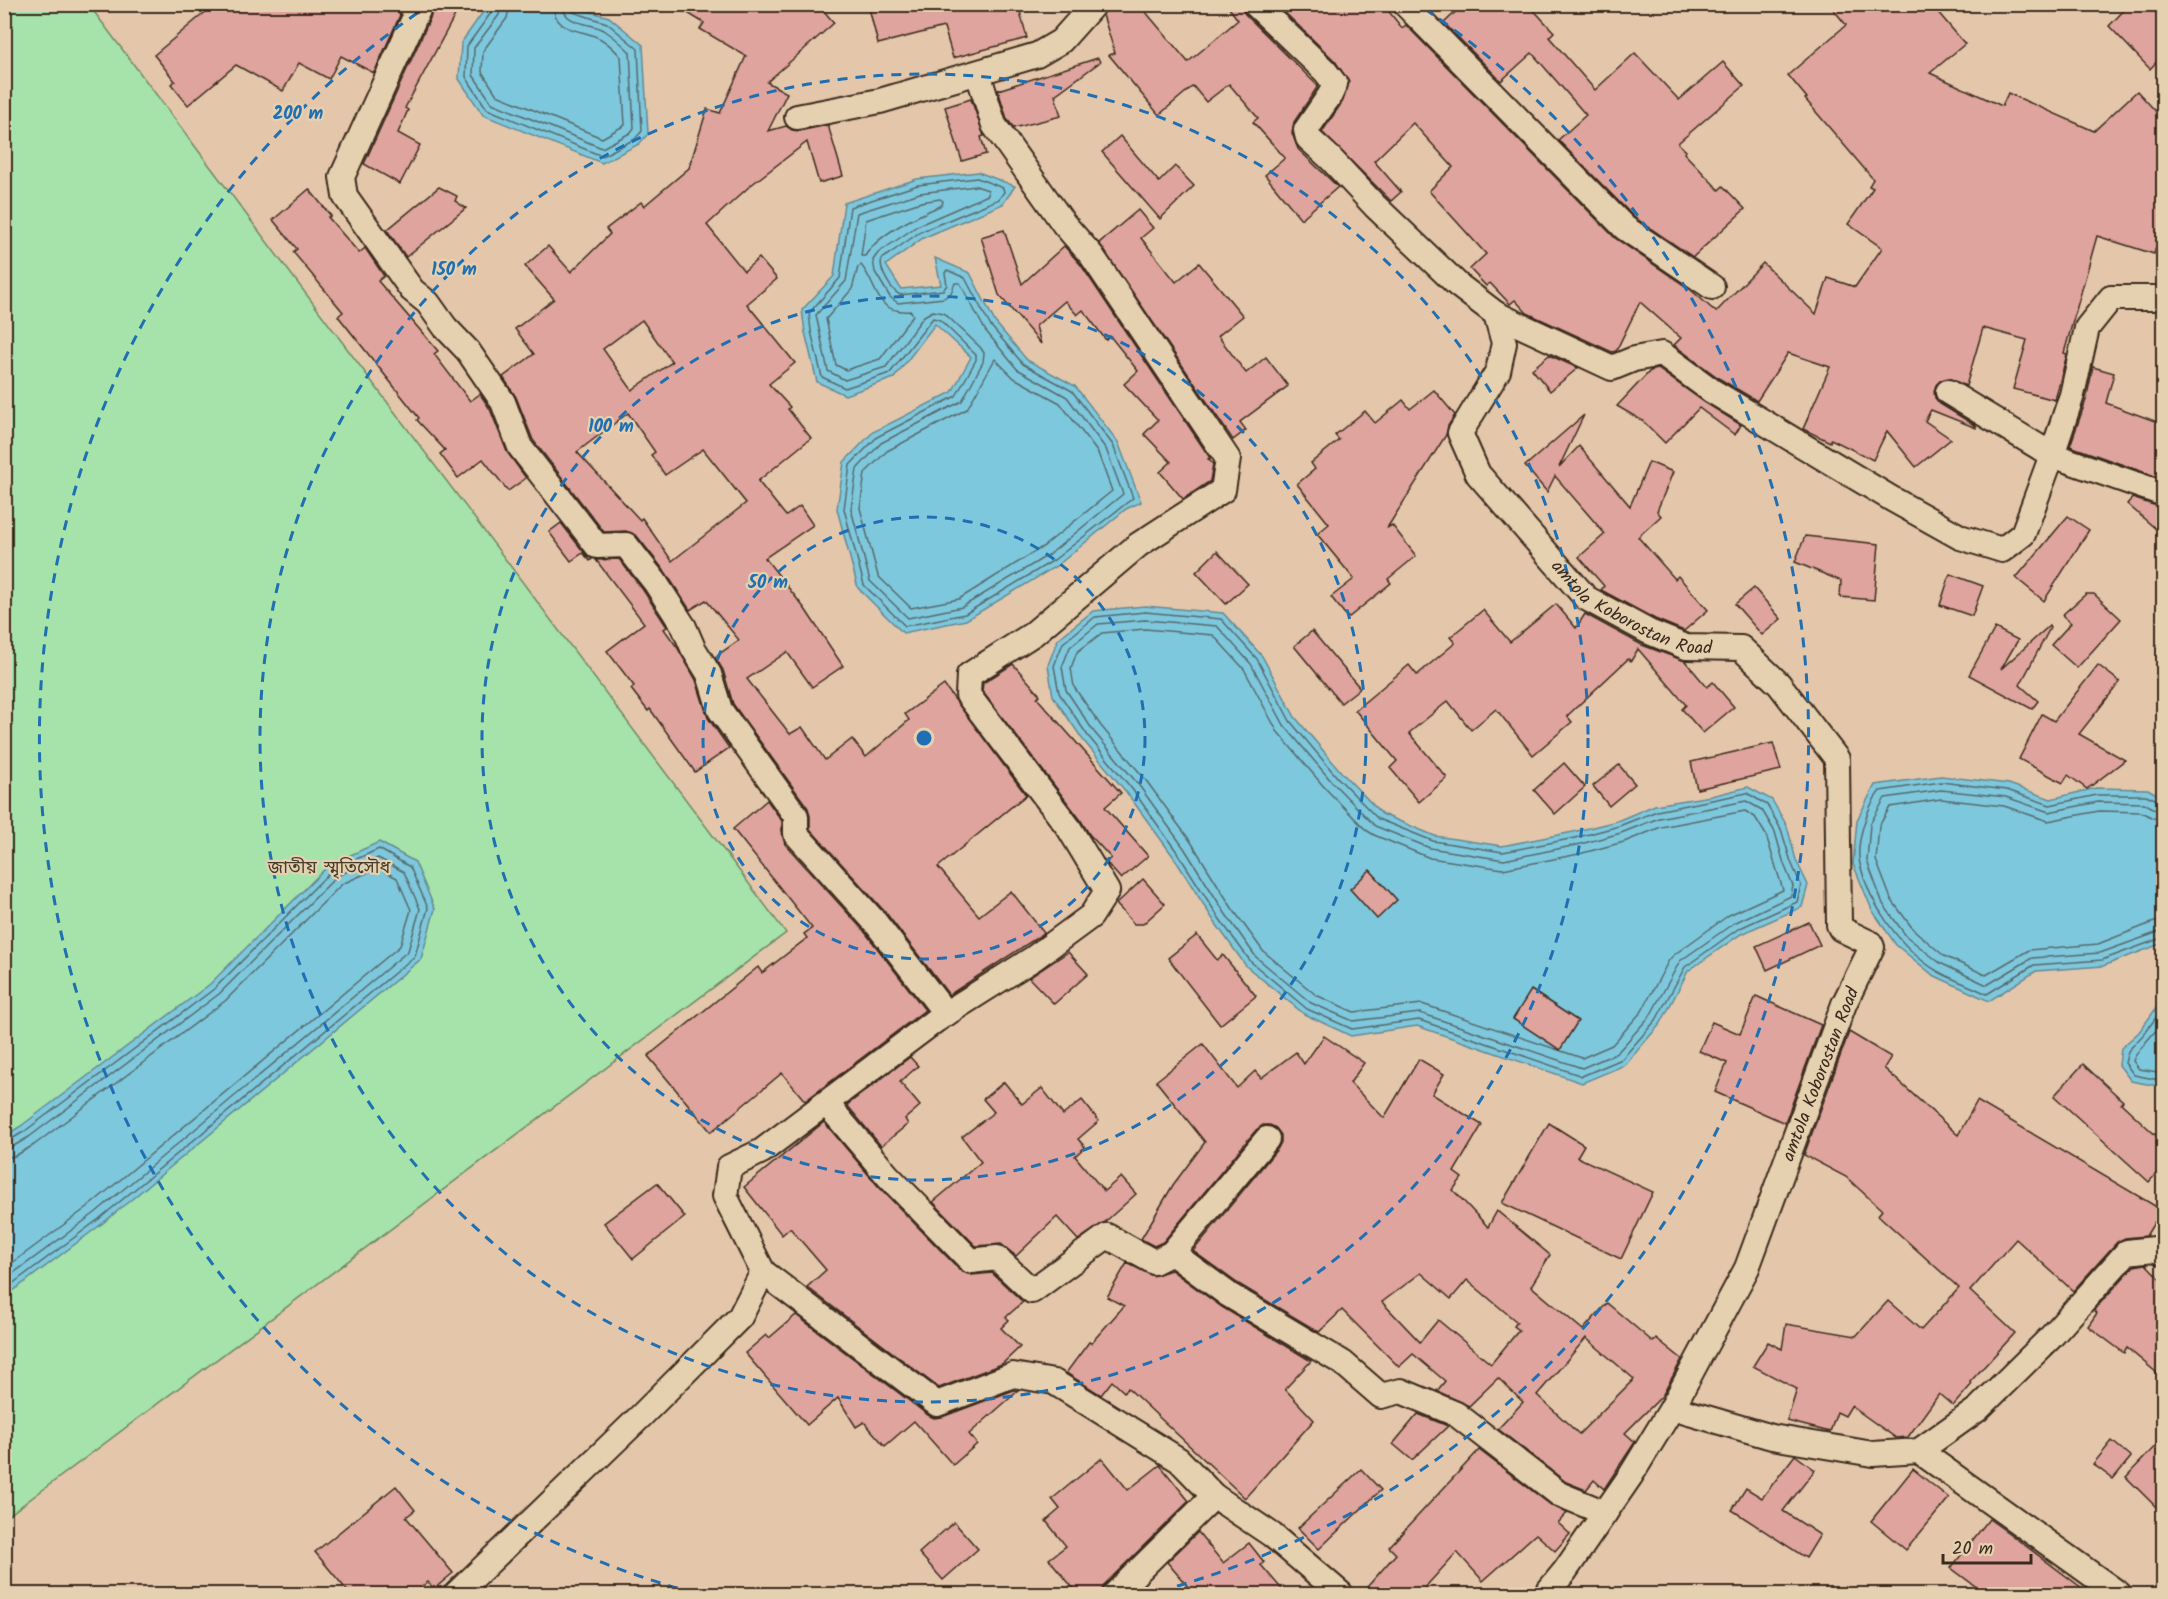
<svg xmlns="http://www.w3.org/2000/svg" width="2168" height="1599" font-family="Kalam,'Noto Sans Bengali',sans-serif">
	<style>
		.green { fill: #a5e3ab; stroke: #708664; stroke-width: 1.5 }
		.water { fill: #7ec8de; stroke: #638991; stroke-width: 1.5 }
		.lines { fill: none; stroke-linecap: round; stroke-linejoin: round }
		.shore { stroke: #56696b; stroke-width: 1.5 }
		.building { fill: #dea49d; stroke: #3b2a1e; stroke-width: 1.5; fill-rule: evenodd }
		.minor-casing { stroke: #3b2a1e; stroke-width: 28 }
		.minor { stroke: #e5d0af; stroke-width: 24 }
		.ring { fill: none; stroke: #1f6fb2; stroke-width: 3; stroke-dasharray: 10 8 }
		.labels { text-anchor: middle; stroke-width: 4.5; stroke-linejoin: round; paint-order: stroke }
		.street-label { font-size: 18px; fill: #3b2a1e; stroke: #e5d0af }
		.park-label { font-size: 18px; fill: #463c2c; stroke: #e5d0af }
		.centre { fill: #1f6fb2; stroke: #e5d0af; stroke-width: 3 }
		.ring-label { font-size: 18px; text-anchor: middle; font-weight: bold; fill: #1f6fb2; stroke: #e5d0af; stroke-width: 4.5; stroke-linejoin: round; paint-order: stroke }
	</style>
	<rect width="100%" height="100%" fill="#e4c7ab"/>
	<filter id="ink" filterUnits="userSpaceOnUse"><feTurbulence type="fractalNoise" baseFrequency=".0167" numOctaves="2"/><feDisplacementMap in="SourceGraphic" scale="12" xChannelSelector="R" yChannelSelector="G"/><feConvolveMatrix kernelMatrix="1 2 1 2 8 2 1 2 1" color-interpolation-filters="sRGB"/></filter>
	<g filter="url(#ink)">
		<path class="green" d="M5,5H89L786,933L5,1518Z"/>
		<g class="water">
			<path d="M567,5L609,17L643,45L648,134L639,144L602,163L483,115L459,79L461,43L485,9L491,5Z"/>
			<path d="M978,172L1015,186L1003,204L923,238L886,265L901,289L941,285L935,258L970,273L995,322L1027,360L1075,386L1118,442L1141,502L1126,509L1058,565L966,620L903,633L858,588L837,509L844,462L873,432L952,392L971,357L935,324L894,378L845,395L817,382L805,332L802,310L834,276L844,203L917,179Z"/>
			<path d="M1145,606L1223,613L1262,656L1295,717L1342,773L1382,814L1435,836L1502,846L1573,832L1617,821L1655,805L1711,796L1748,787L1772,800L1787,826L1796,860L1808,885L1802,907L1741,934L1688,971L1661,1023L1625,1065L1582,1083L1417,1026L1351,1036L1304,1014L1246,966L1214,921L1173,856L1127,793L1083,740L1053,696L1048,665L1058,639L1093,611Z"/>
			<path d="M1941,776L2009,784L2051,799L2096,788L2148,789L2163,798V943L2103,966L2036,971L1989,1001L1933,975L1896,945L1872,910L1853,864L1857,820L1875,785Z"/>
			<path d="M379,842L415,862L435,909L421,959L103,1223L5,1297V1136L21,1126L210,984L329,865Z"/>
			<path d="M2163,992L2164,1087H2163L2131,1081L2119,1065L2121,1048L2139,1032L2157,1007Z"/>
		</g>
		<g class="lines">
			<g class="shore">
				<path d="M494,4L493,10L467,46L466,77L487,109L602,156L635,139L642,131L638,49L607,23L573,12L570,4"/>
				<path d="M501,4L499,15L474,48L473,75L492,103L602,148L630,133L634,128L630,52C623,45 613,36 604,30C590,22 564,26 562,4"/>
				<path d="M510,4L507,18L483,51L482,72L497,95L602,138L625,125L621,57C615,50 607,42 599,38C581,28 554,34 553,4"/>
				<path d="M977,178L1003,188L1004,192L999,199L920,232L882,259C878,269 891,290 900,295L943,290L947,285L945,273L947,270L965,278L990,325L1023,364L1072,391L1113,445L1133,498L1054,560L965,614L905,626L864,585L844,509L850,465L877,437L956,396L976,360V355L940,320L933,318L890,373L845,388L822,377L811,331L809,313L840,278L850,207L918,185Z"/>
				<path d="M976,186L988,190V195L917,226L878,253L873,260L875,272L890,297L898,303L944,298L951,293L955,283H960L985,330L1017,369L1067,397L1106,449L1123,494L1050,554L962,607L908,618L870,581L851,509L857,469L881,443L962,401L983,362L984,353L980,347L944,313L933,311L924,316L886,367L845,380L828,371L816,315L846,281L857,213L920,193Z"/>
				<path d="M940,199L943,201L942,205C917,216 879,233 865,256H861L866,220L921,202Z"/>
				<path d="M861,265C879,286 873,314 911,311L913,315L880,359L846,370L836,365L826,319L852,289L858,267Z"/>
				<path d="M995,359L1014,378L1060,403L1098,453L1112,491L1044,546L959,599L911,608L878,576L860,508L865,473L887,451L967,409Z"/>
				<path d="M1145,612L1221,619L1257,659L1290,721L1337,777L1378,819L1433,841L1503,852L1575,838L1619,826L1657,811L1747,793L1767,805L1781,829L1791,862L1801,885L1797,902L1738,929L1685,967L1656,1020L1622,1059L1582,1076L1419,1020L1352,1029L1307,1009L1251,962L1219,918L1177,852L1132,789L1088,736L1059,693L1054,666L1063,643L1095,617Z"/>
				<path d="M1145,620L1217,626L1251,664L1284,725L1332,782L1375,826L1430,848L1504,860L1577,845L1621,833L1659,818L1746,801L1762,810L1775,832L1784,864L1793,886L1791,896L1734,923L1680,961L1650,1016L1617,1053L1582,1068L1420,1013L1353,1021L1311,1003L1256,957L1225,913L1184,848L1138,784L1094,732L1066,690L1062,667L1070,647L1098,624Z"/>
				<path d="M1145,629L1213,635L1244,669L1277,731L1325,788L1366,830L1374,835L1430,858L1503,869L1579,854L1624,842L1661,827L1745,811L1755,817L1766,835L1783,890L1729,915L1675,954L1669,960L1642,1011L1612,1045L1582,1058L1422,1004L1354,1012L1316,995L1263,951L1232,908L1191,842L1145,779L1101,726L1074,687L1071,668L1077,652L1102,633Z"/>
				<path d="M2164,803L2146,795H2097L2050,805L2007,790L1941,782L1880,791C1867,806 1855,845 1860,864C1869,904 1902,950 1937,971C1953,980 1971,986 1987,994L2034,965L2102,960L2164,937"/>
				<path d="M2164,811L2156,810L2144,803L2098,802L2049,812L2006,797L1941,790L1885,798L1870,824L1867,861L1883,904L1906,936L1940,963L1987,985L2032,958L2100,953L2164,930"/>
				<path d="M2164,820L2153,818L2141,812L2099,811L2048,821L2004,806L1941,799L1890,807L1879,826L1876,860L1891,899L1913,929L1944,956L1986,975L2029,950L2098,944L2154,922L2164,921"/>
				<path d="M2164,1007L2143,1035L2128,1051L2125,1063L2134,1075L2164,1081"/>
				<path d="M2164,1021C2157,1030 2134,1053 2133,1061L2139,1069L2164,1073"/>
				<path d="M4,1141L10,1140L25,1131L214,989L332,870L379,849L410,867L428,908L415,956L99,1219L4,1290"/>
				<path d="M4,1148L12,1147L29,1137L219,994L337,876L378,858L404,872L420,909L408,951L95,1213L4,1280"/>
				<path d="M4,1158L15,1156L34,1145L225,1001L342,884L378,868L397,878L411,910L400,946L89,1206L4,1269"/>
			</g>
		</g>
		<g class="building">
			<path d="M215,4H392L395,7L400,15L374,73L341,56L329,79L299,63L283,91L236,65L188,105L171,84L175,81L154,55Z"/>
			<path d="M431,4H461L405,108L408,110L398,133L420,145L400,184L364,164L431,16Z"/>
			<path d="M673,4H818L834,23L767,82L787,93L768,131L786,126L792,130L799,131L828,125L843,176L819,183L807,142L751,185L707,225L744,271L759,258L777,279L747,304L795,363L769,384L790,407L788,409L811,438L758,481L786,516L800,506L813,525L765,558L805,609L843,666L812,687L787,652L747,679L790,734L802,727L825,760L852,739L866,757L909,720L905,714L944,685L1026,795L938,867L979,916L1011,891L1044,933L949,995L886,913L810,829V816L808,808L733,704L723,670L715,657L739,640L706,600L690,610L666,573L637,536L626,531L604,532L533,440L516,397L503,377L534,354L515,329L554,299L525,266L548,246L571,272L610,234L606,229L641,202L644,206L689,168L707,109L720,113L746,56L700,29L704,23ZM642,320L672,362L632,390L603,349ZM628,413L655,452L651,455L665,475L703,449L746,503L672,561L642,518L640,520L577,452Z"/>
			<path d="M868,4H1018L1027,38L953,58L944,27L878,44Z"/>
			<path d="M1108,4H1139L1188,62L1238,20L1226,4H1241L1245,14L1318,86L1294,122L1292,133L1298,149L1338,187L1301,219L1265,175L1285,158L1253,122L1258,118L1229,84L1206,102L1193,86L1159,115L1109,55L1115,53L1103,15Z"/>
			<path d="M1276,4H1383L1402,28L1406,25L1615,238L1691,290L1716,312L1763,263L1816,314L1828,278L1855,287L1882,248L1848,224L1873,188L1869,186L1873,179L1805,99L1807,98L1788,75L1846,25L1829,4H1931L1965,44L1930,73L2002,106L2008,93L2094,131L2137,91L2163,119V223L2154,254L2097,236L2064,353L2067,354L2055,400L2013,389L2027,340L1983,328L1966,386L1948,378L1941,380L1936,385L1934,391L1935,398L1940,404L1976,426V428L1931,410L1925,421L1951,439L1916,467L1887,431L1873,460L1831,439L1830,442L1803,429L1830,367L1788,353L1757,401L1720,379L1674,345L1681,338L1640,302L1616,351L1612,352L1527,313L1515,300L1510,304L1490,283L1486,286L1470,269L1486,254L1429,191L1453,167L1413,123L1374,161L1401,192L1391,201L1322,132L1343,101L1349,82L1335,61Z"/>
			<path d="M1464,4H1528L1554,32L1549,37L1595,90L1635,53L1679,100L1723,62L1744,86L1678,143L1686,151L1684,153L1719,190L1723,186L1745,209L1693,257L1634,217L1558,140L1586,115L1532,53L1501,81L1444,23Z"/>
			<path d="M2130,4H2163V55L2150,69L2109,26Z"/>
			<path d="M1098,58L1100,62L1055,95L1061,116L1014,128L1007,119L998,90Z"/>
			<path d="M971,99L984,136L981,137L986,154L962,161L945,107Z"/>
			<path d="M1120,136L1159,182L1175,166L1194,186L1160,219L1102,152Z"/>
			<path d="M439,187L457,196L455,201L466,208L406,257L387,230Z"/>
			<path d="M309,189L331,216L328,217L359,253L365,248L384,276L378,281L438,351L434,354L470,401L480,394L490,409L507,452L526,478L508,491L483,459L458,478L440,454L445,450L417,420L419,418L338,316L343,312L293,252L297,249L273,220Z"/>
			<path d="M1138,210L1153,228L1141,238L1176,282L1199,263L1243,316L1218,336L1246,373L1266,357L1288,386L1240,422L1246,430L1233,440L1099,243Z"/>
			<path d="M1004,230L1022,284L1064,246L1081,265L1210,458L1208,459L1213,464L1210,481L1183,499L1160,472L1171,462L1144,434L1158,420L1124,384L1138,371L1110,336L1106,340L1083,310L1077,315L1065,301L1036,326L1041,344L999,295L981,237Z"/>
			<path d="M1549,355L1578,368L1550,391L1532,369Z"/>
			<path d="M2093,367L2114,373L2106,403L2163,424V479L2070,446L2086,400Z"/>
			<path d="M1658,369L1704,402L1741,425L1735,435L1699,408L1665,443L1643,421L1617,406L1650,371Z"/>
			<path d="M1434,390L1455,415L1448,426L1446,435L1387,528L1392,525L1416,556L1388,579L1391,583L1348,618L1331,597L1354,579L1317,534L1329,524L1297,484L1315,469L1311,463L1339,440L1335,435L1365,411L1375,423L1403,400L1410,409Z"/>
			<path d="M1584,415L1559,467L1579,446L1630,506L1649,462L1673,472L1657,511L1661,516L1638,537L1675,579L1678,576L1708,610L1684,631L1655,619L1601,590L1604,586L1579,557L1605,534L1555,476L1547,492L1525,466Z"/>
			<path d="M2132,498L2163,508V535L2127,504Z"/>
			<path d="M2068,516L2089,530L2044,601L2016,578Z"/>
			<path d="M561,523L586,555L592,559L590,561L583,553L571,561L549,532Z"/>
			<path d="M1805,536L1879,544L1874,600L1840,597L1841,581L1795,562Z"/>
			<path d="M1217,551L1248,584L1226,604L1196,572Z"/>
			<path d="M619,559L643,590L667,627L664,629L677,647L696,680L708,718L729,748L695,772L650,709L648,711L631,689L634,686L607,651L644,623L596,560Z"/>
			<path d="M1950,574L1983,586L1972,616L1940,605Z"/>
			<path d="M1754,588L1781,619L1762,635L1735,604Z"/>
			<path d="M2086,594H2094L2121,619L2077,668L2051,645L2071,623L2062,615Z"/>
			<path d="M1556,604L1576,628L1585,614L1642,645L1685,661L1707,687L1713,682L1734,707L1703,733L1682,709L1686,705L1638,649L1631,661L1628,659L1567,716L1572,722L1533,755L1496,709L1471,730L1448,701L1409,733L1447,778L1419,802L1390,768L1397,761L1355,710L1409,665L1417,675L1455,643L1450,637L1483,610L1510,642Z"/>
			<path d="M2049,626L2050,628L2020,685L2038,701L2032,709L1969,675L1995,628L2018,640L2001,669Z"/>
			<path d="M1312,631L1360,688L1341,703L1294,646Z"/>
			<path d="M1013,664L1040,695L1037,698L1121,793L1105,807L1148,856L1121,879L1106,862L1111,858L1089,834L1080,819L982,691L983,683Z"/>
			<path d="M2098,665L2120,682L2079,734L2125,760L2087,789L2068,775L2063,783L2019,759L2042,714L2054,721Z"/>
			<path d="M1773,743L1781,770L1697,789L1691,762Z"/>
			<path d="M1564,763L1585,787L1555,814L1534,790Z"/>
			<path d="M1619,765L1635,784L1609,806L1593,786Z"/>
			<path d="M767,800L782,821V834L785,844L864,931L925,1010L805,1101L782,1073L711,1132L648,1056L758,967L762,973L807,938L804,934L812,928L733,829Z"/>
			<path d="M1370,870L1397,900L1377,919L1350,889Z"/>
			<path d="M1143,879L1165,904L1143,924H1134L1116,904Z"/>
			<path d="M1809,922L1820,945L1767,970L1756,946Z"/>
			<path d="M1197,935L1217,960L1223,955L1256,996L1220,1025L1168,958Z"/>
			<path d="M1068,952L1088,974L1054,1004L1029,978Z"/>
			<path d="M1531,990L1578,1021L1560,1050L1513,1019Z"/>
			<path d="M1756,996L1821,1025L1785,1123L1715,1092L1727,1063L1699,1051L1712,1022L1740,1034Z"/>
			<path d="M1849,1032L1891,1057L1884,1068L1958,1135L1977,1101L2162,1210L2146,1236L2125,1238L2117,1242L2073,1291L2016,1239L1970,1291L2015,1333L1970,1382L1972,1384L1953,1406L1939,1394L1908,1437L1896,1438L1851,1406L1845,1416L1837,1412L1830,1432L1787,1421L1797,1389L1753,1366L1768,1342L1782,1349L1786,1324L1856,1336L1888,1301L1921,1330L1959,1288L1878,1215L1882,1210L1846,1177L1804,1155Z"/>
			<path d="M1324,1036L1364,1063L1350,1083L1384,1118L1419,1059L1444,1074L1432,1094L1482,1125L1454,1172L1462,1178L1453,1190L1488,1227L1497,1211L1550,1255L1531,1286L1583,1330L1607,1303L1653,1342L1656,1338L1682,1359L1662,1396L1625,1433L1635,1442L1604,1489L1594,1480L1586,1490L1566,1482L1498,1429L1523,1402L1498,1378L1469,1406L1437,1391L1445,1381L1413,1354L1399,1367L1342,1310L1319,1332L1237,1283L1193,1251L1278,1148L1281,1142V1135L1276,1128L1270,1125H1263L1256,1130L1163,1242L1154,1246L1141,1239L1173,1185L1205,1142L1156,1081L1203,1044L1237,1088L1255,1071L1261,1078L1296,1052L1304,1064ZM1421,1273L1451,1299L1467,1280L1517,1322L1514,1326L1519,1330L1491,1364L1438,1320L1420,1342L1382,1302ZM1586,1338L1634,1379L1579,1434L1537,1395Z"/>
			<path d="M910,1057L918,1066L900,1082L920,1106L905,1119L908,1124L881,1146L847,1105Z"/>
			<path d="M2083,1064L2123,1101L2121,1103L2163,1142V1166L2149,1182L2054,1096Z"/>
			<path d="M1004,1082L1022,1104L1042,1088L1063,1115L1082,1100L1099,1121L1078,1139L1085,1147L1075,1156L1104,1191L1121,1177L1136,1194L1105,1222L1078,1240L1057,1217L1016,1256L1001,1244L976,1246L933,1202L981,1162L962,1137L994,1112L983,1099Z"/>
			<path d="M824,1122L878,1186L961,1271L972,1275L992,1273L1023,1302L1006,1317L1009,1320L1001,1328L1020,1347L1002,1364L939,1388L807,1287L826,1270L790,1228L782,1235L744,1187Z"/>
			<path d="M1549,1123L1584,1145L1577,1157L1653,1192L1621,1259L1502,1203Z"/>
			<path d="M657,1183L685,1217L633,1259L604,1223Z"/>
			<path d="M1127,1263L1153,1276L1171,1270L1222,1307L1311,1361L1285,1389L1314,1420L1245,1498L1128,1388L1124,1392L1112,1381L1101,1395L1066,1373L1089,1342L1091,1343L1124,1306L1107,1297Z"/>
			<path d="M2146,1264L2163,1282V1378L2127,1348L2124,1353L2088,1326L2097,1313L2094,1310L2134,1266Z"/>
			<path d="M796,1315L928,1415L934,1418L942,1417L1014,1390L1018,1391L969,1434L977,1444L953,1465L914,1421L885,1446L864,1422L856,1427L838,1398L807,1425L745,1353L766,1335L769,1338Z"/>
			<path d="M1418,1414L1448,1426L1412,1460L1393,1444Z"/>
			<path d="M2163,1438V1514L2126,1477Z"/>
			<path d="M2112,1441L2131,1457L2113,1479L2093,1464Z"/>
			<path d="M1479,1450L1551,1505L1567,1513L1558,1523L1570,1534L1555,1551L1536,1534L1483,1581L1457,1552L1419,1594H1361L1396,1554L1389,1547Z"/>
			<path d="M1795,1455L1815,1470L1783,1511L1820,1535L1806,1558L1732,1510L1746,1488L1762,1498Z"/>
			<path d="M1102,1458L1128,1490L1160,1465L1189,1501L1105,1584L1101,1591L1097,1594H1078L1049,1559L1066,1546L1046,1521L1060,1509L1052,1499Z"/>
			<path d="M1361,1469L1381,1490L1319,1549L1298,1528Z"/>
			<path d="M1913,1469L1949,1498L1906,1550L1871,1521Z"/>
			<path d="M396,1486L415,1510L406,1517L453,1573L434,1589L428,1582L412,1594H350L315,1552Z"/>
			<path d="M1989,1519L2010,1534L2090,1594H1986L1951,1568Z"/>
			<path d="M954,1522L978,1549L943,1580L919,1553Z"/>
			<path d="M1198,1532L1223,1563L1249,1543L1264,1562L1261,1565L1286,1594H1194L1167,1562Z"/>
		</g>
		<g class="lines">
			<g class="minor-casing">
				<g id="minor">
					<path d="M409,4L418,10L342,177L345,196L412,290L428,303L445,327L468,351L503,402L520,447L597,546L626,545L655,582L684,627L693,648L709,674L720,710L796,816V834L875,922L946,1014"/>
					<path id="s1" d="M1255,4L1325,71L1335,84L1330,95L1306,130L1308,138L1330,158L1375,206L1458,285L1496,314L1504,343L1498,371L1460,433L1478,474L1586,598L1649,632L1686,647L1741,648L1779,684L1837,759L1839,925L1841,929L1870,943L1872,947L1844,1004L1747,1268L1672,1408L1631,1475L1565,1571L1546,1594"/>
					<path d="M1405,4L1625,228L1712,287"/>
					<path d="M978,73L994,125L1064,224L1092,256L1228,459L1223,490L1138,545L1033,634L969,675L968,695L1069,828L1107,891L1091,916L1034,958L936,1020L762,1151L729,1167L725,1196L763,1272L937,1404L1013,1375L1054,1382L1179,1460L1214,1496"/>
					<path d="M797,117L880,101L1037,55L1061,41L1094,4"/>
					<path d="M1496,314L1612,368L1634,359L1662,354L1712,391L1892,499L1960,537L2002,550L2023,534L2052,455L2072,395L2087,328L2111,298H2164"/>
					<path d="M1948,392L2052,455L2164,494"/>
					<path d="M826,1103L888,1176L971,1261L997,1258L1032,1291L1107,1236L1154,1262L1172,1253L1229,1295L1343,1363L1381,1396L1401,1391L1456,1414L1559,1494L1605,1513"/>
					<path d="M1172,1253L1267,1139"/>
					<path d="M1672,1408L1772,1437L1873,1454L1919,1451L1978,1409L2050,1338L2127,1252L2154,1249L2164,1253"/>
					<path d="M1919,1451L2119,1594"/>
					<path d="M456,1594L641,1416L740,1317L763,1272"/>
					<path d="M1115,1594L1214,1496L1272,1535L1341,1594"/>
				</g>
			</g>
			<use href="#minor" class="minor"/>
		</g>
	</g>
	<g class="ring">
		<circle cx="924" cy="738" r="221"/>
		<circle cx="924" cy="738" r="442"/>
		<circle cx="924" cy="738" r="664"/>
		<path d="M695 1593A885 885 0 0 1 423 9M1425 9A885 885 0 0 1 1153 1593"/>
	</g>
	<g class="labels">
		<g class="street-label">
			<text dy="6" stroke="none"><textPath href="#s1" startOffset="820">amtola Koborostan Road</textPath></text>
			<text transform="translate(1820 1074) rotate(-69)" y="6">amtola Koborostan Road</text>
		</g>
		<g class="park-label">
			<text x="329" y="873">জাতীয় স্মৃতিসৌধ</text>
		</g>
	</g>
	<circle cx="924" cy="738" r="9" class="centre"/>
	<g class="ring-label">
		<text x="298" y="119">200 m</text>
		<text x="454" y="275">150 m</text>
		<text x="611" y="432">100 m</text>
		<text x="768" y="588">50 m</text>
	</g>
	<rect width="2168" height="1599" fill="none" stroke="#e5d0af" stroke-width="24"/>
	<rect x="12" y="12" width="2144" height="1575" fill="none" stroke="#3b2a1e" stroke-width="2" filter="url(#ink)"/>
	<path d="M1943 1554v9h88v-9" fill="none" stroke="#3b2a1e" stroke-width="3"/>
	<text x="1952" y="1554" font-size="18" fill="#3b2a1e" stroke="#e5d0af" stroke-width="4.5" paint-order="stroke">20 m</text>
</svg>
